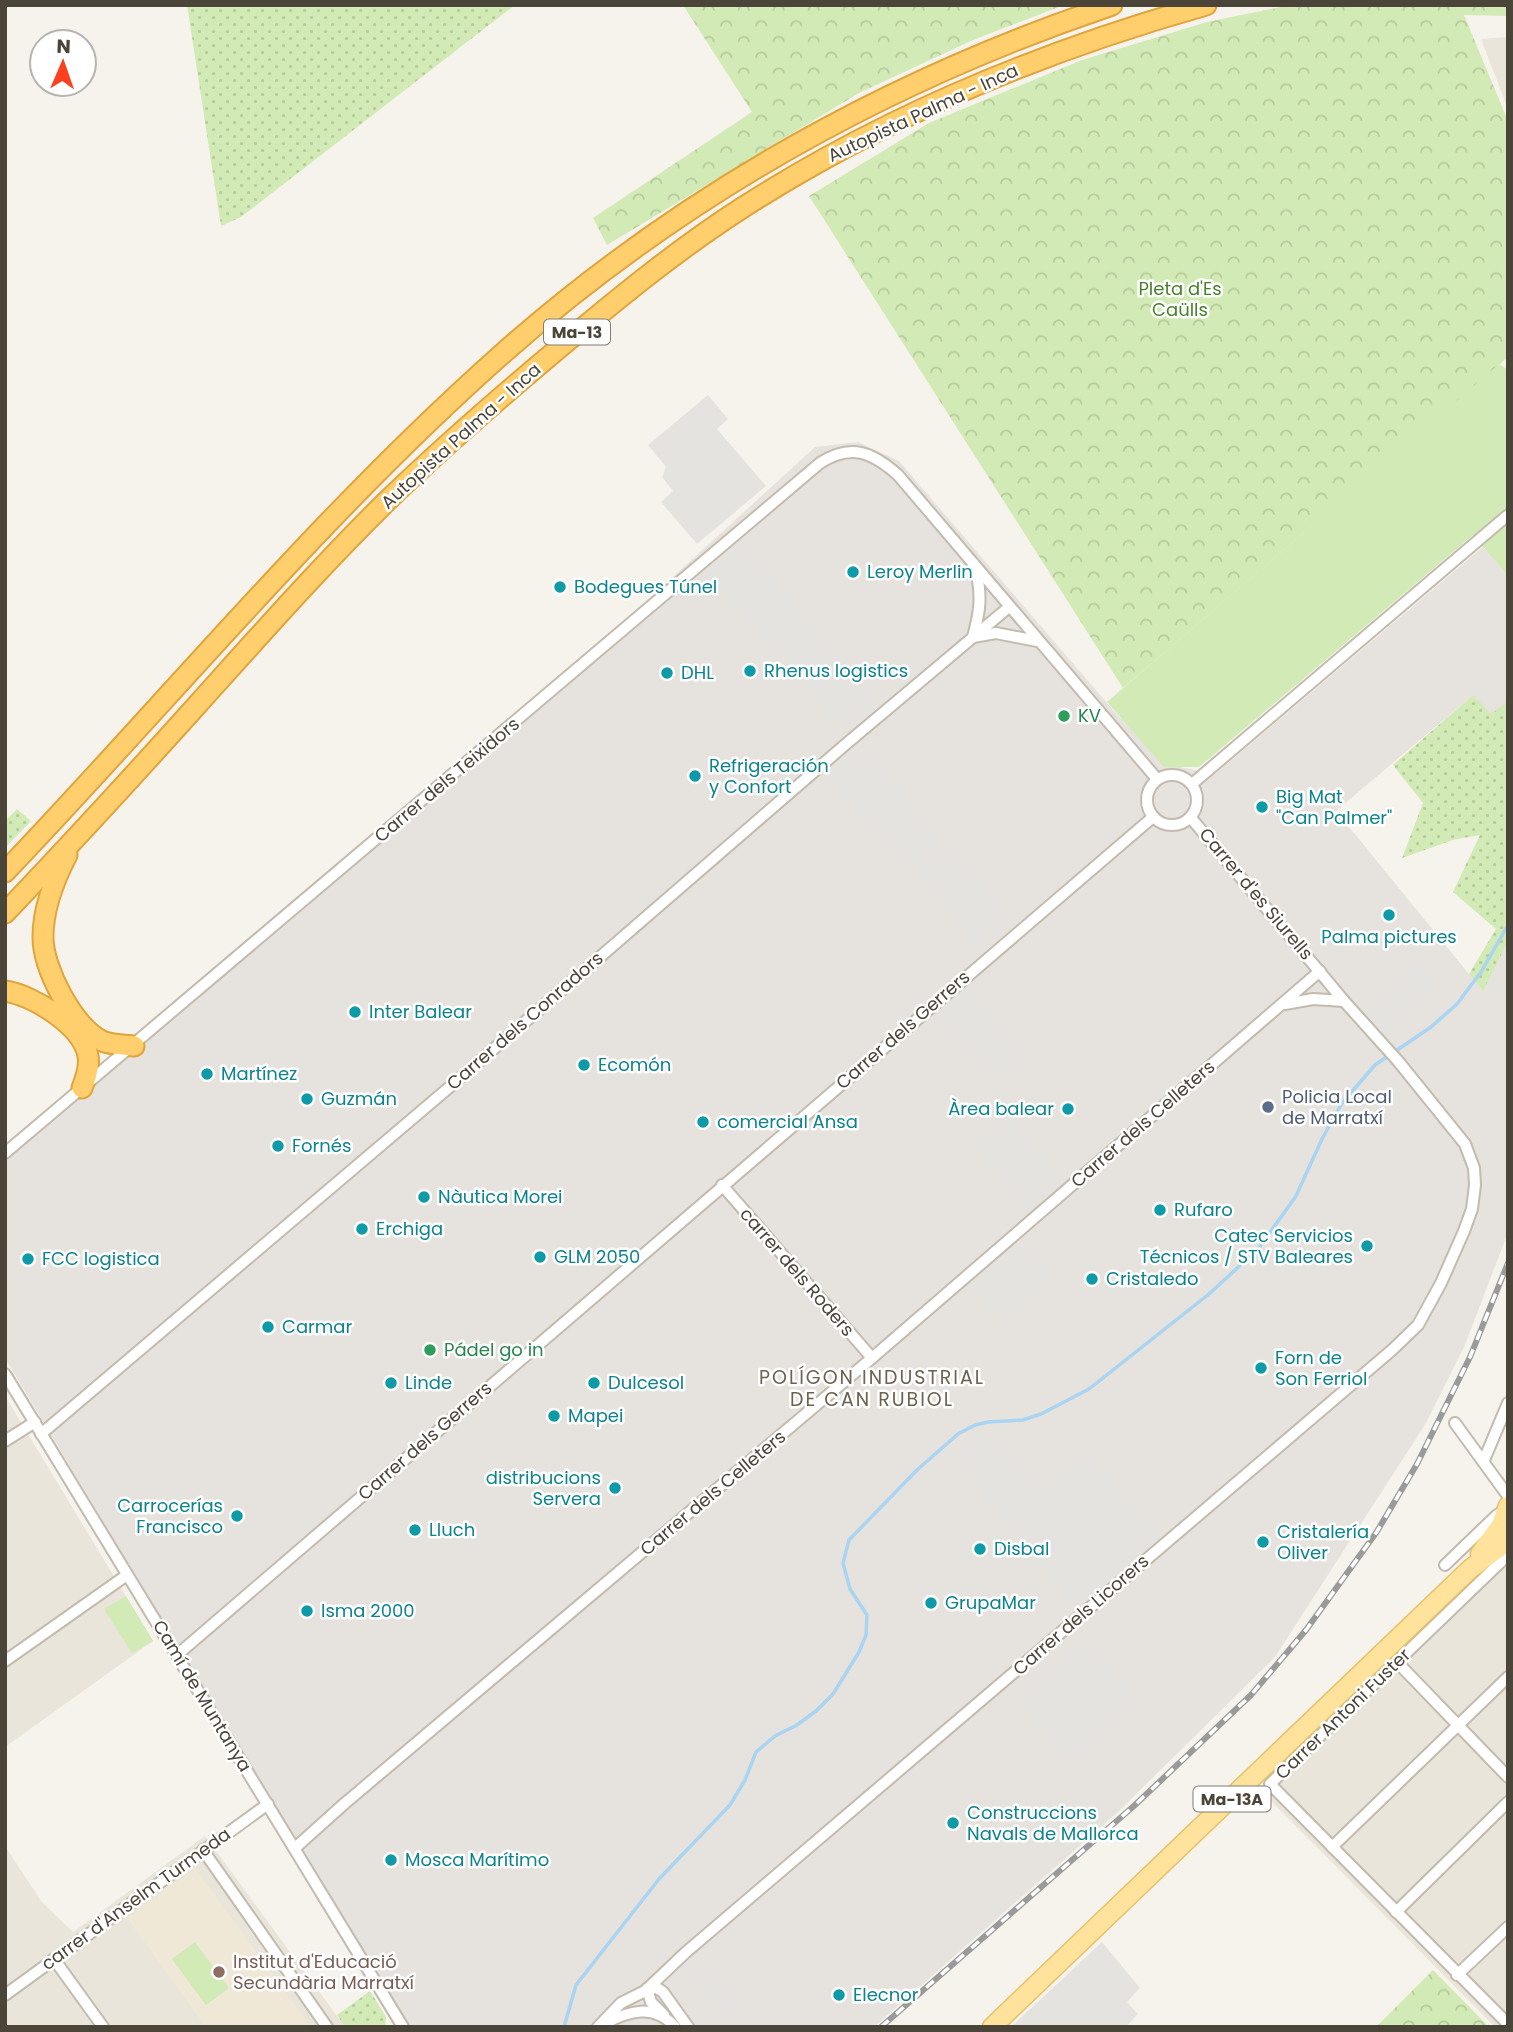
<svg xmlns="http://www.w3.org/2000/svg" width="1513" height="2032" font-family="Poppins,sans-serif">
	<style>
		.residential { fill: #eae5da }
		.industrial { fill: #e6e2dd }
		.education { fill: #efe8d6 }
		.grass { fill: url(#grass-dots) }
		.forest { fill: url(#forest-crowns) }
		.park { fill: #d2eab5 }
		.parking { fill: #e5e3e0 }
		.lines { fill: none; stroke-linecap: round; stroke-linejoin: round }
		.stream { stroke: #a9d4f2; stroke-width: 3.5 }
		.minor-casing { stroke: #c2bbae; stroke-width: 14 }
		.primary-casing { stroke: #e6c16a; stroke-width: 21 }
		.motorway-casing { stroke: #e0a43c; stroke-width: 23 }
		.minor { stroke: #fff; stroke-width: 10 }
		.primary { stroke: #ffe39c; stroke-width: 18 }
		.motorway { stroke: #ffcf6e; stroke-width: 19 }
		.rail-casing { stroke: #9a9a9a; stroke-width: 6 }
		.rail { stroke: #fff; stroke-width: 3.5; stroke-dasharray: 10; stroke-linecap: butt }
		.culture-dot { fill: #0f9aa8; stroke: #fff; stroke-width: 2.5 }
		.leisure-dot { fill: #2e9e5b; stroke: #fff; stroke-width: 2.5 }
		.service-dot { fill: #5c6f8a; stroke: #fff; stroke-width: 2.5 }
		.education-dot { fill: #8d6e63; stroke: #fff; stroke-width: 2.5 }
		.labels { text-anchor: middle; stroke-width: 5; stroke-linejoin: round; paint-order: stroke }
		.shield { fill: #fff; stroke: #817c74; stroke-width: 2 }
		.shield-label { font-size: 16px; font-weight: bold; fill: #4b4439 }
		.street-label { font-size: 18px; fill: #4b4439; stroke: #fff }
		.park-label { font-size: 18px; fill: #4a7f2a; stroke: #fff }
		.culture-label { font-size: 18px; fill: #0d838f; stroke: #fff; text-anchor: start }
		.leisure-label { font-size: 18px; fill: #27864d; stroke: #fff; text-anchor: start }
		.service-label { font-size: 18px; fill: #4e5e75; stroke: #fff; text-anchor: start }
		.education-label { font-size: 18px; fill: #785e54; stroke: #fff; text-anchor: start }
		.neighbourhood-label { font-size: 19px; letter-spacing: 2px; fill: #6e6250; stroke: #fff }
	</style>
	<defs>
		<pattern id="grass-dots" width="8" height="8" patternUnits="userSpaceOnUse" patternTransform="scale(1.75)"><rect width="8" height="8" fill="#d2eab5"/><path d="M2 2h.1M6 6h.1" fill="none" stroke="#b6ca9c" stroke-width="1.8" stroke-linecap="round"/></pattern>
		<pattern id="forest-crowns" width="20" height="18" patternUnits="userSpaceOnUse" patternTransform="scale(1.75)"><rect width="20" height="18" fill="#d2eab5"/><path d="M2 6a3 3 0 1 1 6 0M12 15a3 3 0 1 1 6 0" fill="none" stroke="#b6ca9c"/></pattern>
	</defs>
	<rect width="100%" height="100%" fill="#f6f3ec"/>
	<g class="residential">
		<path d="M1508,37V109L1481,39Z"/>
		<path d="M5,1396L153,1641L5,1747Z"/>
		<path d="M1508,1557V2027H1495L1264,1794L1397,1662Z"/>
		<path d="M205,1836L345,2027H5V1846L41,1901L73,1932Z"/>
	</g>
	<path class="industrial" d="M858,442L899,461L1119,717L1180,767L1215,774L1483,547L1508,576V701L1491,715L1473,695L1336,811L1482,990L1508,941V1232L1465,1345L1426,1423L1275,1657L1118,1812L874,2027H406L5,1358V1144L500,735L815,447Z"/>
	<path class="education" d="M195,1868L311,2027H206L127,1918Z"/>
	<g class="grass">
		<path d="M187,5H515L241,217L221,226Z"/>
		<path d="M1473,695L1491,714L1508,701V941L1483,991L1469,974L1496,929L1453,892L1480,835L1453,840L1402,858L1423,803L1393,765Z"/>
		<path d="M17,809L31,821L5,848V821Z"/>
		<path d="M370,1991L386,2017L385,2027H345L337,2015Z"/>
	</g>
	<g class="forest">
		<path d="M683,5H1064L973,40L859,93L607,245L593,218L752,112Z"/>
		<path d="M1291,5H1508V16L1464,15L1508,121V357L1123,688L809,196L929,123L1082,60L1207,22Z"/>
		<path d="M1433,1970L1489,2027H1376Z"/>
	</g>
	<g class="park">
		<path d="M1499,364L1508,370V576L1473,535L1199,767H1164L1107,702Z"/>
		<path d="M126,1596L153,1641L132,1653L104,1609Z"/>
		<path d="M195,1942L229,1988L206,2005L172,1959Z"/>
	</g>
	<g class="parking">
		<path d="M708,395L728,419L717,429L766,486L697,544L661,502L673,491L662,477L666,467L648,445Z"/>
		<path d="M742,542L878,703L842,731L706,572Z"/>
		<path d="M864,746L942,838L907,870L827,777Z"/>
		<path d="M948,844L1010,914L975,945L914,873Z"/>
		<path d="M1417,962L1438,986L1385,1033L1364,1009Z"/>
		<path d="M962,980L1030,1054L995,1083L928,1009Z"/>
		<path d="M1007,1114L1064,1180L1029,1211L972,1144Z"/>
		<path d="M1022,1241L1056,1279L1005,1325L971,1287Z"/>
		<path d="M992,1431L1044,1487L1089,1456L1164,1537L1077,1610L955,1459Z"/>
		<path d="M1084,1638L1137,1699L1130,1705L1134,1710L1077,1760L1072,1755L1068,1759L1015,1699Z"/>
		<path d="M1102,1942L1140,1988L1127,2002L1138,2014L1126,2027H1011Z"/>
		<path d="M703,1960L740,2001L723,2017L686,1975Z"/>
	</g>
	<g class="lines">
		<path class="stream" d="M564,2027L576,1985L659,1879L730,1805L745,1780L756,1752L775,1736L797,1725L816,1711L833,1694L859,1652L866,1635L867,1615L850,1589L843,1563L849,1540L917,1470L958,1434L975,1425L988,1422L1023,1420L1041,1414L1089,1389L1209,1294L1258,1249L1296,1196L1322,1139L1342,1103L1375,1065L1431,1027L1457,1004L1481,972L1508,925"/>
		<g class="minor-casing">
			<g id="minor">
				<path d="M976,570C982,597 980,611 973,637L996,633L1037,641"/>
				<circle cx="1172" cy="800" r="25"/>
				<path d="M1192,784L1508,515"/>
				<path d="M1285,1004L1313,999L1344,1001"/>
				<path d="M5,1153L820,463C851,443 872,452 898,475L1157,779"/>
				<path d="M722,1185L872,1358"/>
				<path d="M5,1374L403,2027"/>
				<path d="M1455,1423L1508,1496"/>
				<path d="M41,1434L452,1085L846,744L1009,607"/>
				<path d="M5,1441L35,1422"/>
				<path d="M1484,1460L1508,1403"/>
				<path d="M1508,1555L1270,1784L1508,2024"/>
				<path d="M1445,1565L1496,1516L1504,1511"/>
				<path d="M177,1655L1153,817"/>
				<path d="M5,1661L127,1575"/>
				<path d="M1397,1662L1508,1777"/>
				<path d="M1332,1847L1508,1677"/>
				<path d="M295,1848L344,1804L872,1358L1320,971"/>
				<path d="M203,1850L327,2027"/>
				<path d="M1396,1912L1508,1802"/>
				<path d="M54,1959L103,2027"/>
				<path d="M1457,1975L1508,1927"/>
				<path d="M647,1989L657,1988L663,1992L688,2027"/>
				<path d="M647,1989L651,2002L664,2015"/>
				<path d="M5,1995L268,1804"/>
				<path d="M604,2024C628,2011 654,2003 675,2027"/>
				<path d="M598,2027L621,2003L645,1991L685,1953L1392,1350L1418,1325L1441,1283L1464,1231L1472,1209L1475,1185L1474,1168L1465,1144L1398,1061L1344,1001L1191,818"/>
			</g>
		</g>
		<g class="primary-casing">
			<g id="primary">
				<path d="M1480,1554L1501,1525L1508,1506"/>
				<path d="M992,2027L1470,1569L1508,1541"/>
			</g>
		</g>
		<g class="motorway-casing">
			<g id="motorway">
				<path d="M67,855C54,880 43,908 43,937C43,969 73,1026 102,1041C112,1045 124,1045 134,1046"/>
				<path d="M5,872C170,699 322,514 501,355C679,197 887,81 1112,5"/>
				<path d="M5,913C71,844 135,774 198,704C260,635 321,566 387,501C444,446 504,394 565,343C622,295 680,248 742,208C885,116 1043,51 1206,5"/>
				<path d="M5,991C33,995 83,1026 88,1056C90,1067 86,1078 82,1088"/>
			</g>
		</g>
		<use href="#minor" class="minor"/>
		<use href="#primary" class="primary"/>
		<use href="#motorway" class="motorway"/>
		<g class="rail-casing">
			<path id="rail" d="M881,2027L1135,1805L1251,1695L1306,1630L1376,1533L1417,1464L1470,1357L1508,1263"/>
		</g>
		<use href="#rail" class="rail"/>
	</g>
	<g class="culture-dot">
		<circle cx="853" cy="572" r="7"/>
		<circle cx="560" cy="587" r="7"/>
		<circle cx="750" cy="671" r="7"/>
		<circle cx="667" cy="673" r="7"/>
		<circle cx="695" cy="776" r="7"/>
		<circle cx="1262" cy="807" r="7"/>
		<circle cx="1389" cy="915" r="7"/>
		<circle cx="355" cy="1012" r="7"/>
		<circle cx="584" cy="1065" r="7"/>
		<circle cx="207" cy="1074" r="7"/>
		<circle cx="307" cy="1099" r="7"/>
		<circle cx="1068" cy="1109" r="7"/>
		<circle cx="703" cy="1122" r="7"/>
		<circle cx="278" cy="1146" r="7"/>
		<circle cx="424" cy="1197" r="7"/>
		<circle cx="1160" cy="1210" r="7"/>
		<circle cx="362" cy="1229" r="7"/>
		<circle cx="1367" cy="1246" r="7"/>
		<circle cx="540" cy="1257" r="7"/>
		<circle cx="28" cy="1259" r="7"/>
		<circle cx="1092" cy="1279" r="7"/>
		<circle cx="268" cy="1327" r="7"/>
		<circle cx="1261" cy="1368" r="7"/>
		<circle cx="391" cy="1383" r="7"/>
		<circle cx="594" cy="1383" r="7"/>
		<circle cx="554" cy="1416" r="7"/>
		<circle cx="615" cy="1488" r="7"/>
		<circle cx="237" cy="1516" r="7"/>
		<circle cx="415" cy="1530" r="7"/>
		<circle cx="1263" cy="1542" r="7"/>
		<circle cx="980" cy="1549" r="7"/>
		<circle cx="931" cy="1603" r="7"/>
		<circle cx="307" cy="1611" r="7"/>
		<circle cx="953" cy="1823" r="7"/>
		<circle cx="391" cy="1860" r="7"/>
		<circle cx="839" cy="1995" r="7"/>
	</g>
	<g class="leisure-dot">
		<circle cx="1064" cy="716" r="7"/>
		<circle cx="430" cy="1350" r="7"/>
	</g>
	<circle class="service-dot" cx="1268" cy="1107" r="7"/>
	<circle class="education-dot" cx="219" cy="1972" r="7"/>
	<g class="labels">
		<g class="shield">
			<rect x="544" y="319.5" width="66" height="25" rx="5"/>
			<rect x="1193.5" y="1786.5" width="77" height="25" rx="5"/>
		</g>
		<g class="shield-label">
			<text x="577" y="338">Ma-13</text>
			<text x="1232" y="1805">Ma-13A</text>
		</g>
		<g class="street-label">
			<text transform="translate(923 113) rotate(-25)" y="6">Autopista Palma - Inca</text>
			<text transform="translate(461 436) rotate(-42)" y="6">Autopista Palma - Inca</text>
			<text transform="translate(447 780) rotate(-40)" y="6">Carrer dels Teixidors</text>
			<text transform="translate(1256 894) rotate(50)" y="6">Carrer d'es Siurells</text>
			<text transform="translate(525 1021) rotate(-41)" y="6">Carrer dels Conradors</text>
			<text transform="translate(903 1030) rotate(-41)" y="6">Carrer dels Gerrers</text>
			<text transform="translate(1143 1124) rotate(-41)" y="6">Carrer dels Celleters</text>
			<text transform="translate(797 1272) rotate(49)" y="6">carrer dels Roders</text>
			<text transform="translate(425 1441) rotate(-41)" y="6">Carrer dels Gerrers</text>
			<text transform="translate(713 1493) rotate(-40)" y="6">Carrer dels Celleters</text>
			<text transform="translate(1081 1615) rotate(-41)" y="6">Carrer dels Licorers</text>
			<text transform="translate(202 1696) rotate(59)" y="6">Camí de Muntanya</text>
			<text transform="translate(1343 1714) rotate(-44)" y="6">Carrer Antoni Fuster</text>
			<text transform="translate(136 1899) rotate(-36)" y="6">carrer d'Anselm Turmeda</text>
		</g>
		<g class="park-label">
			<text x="1180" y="295">Pleta d'Es<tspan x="1180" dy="21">Caülls</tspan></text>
		</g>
		<g class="culture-label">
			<text x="867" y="578">Leroy Merlin</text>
			<text x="574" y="593">Bodegues Túnel</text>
			<text x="764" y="677">Rhenus logistics</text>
			<text x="681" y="679">DHL</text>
			<text x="709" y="772">Refrigeración<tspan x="709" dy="21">y Confort</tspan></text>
			<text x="1276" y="803">Big Mat<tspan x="1276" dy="21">"Can Palmer"</tspan></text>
			<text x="1389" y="943" text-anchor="middle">Palma pictures</text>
			<text x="369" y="1018">Inter Balear</text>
			<text x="598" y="1071">Ecomón</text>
			<text x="221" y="1080">Martínez</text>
			<text x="321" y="1105">Guzmán</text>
			<text x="1054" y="1115" text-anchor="end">Àrea balear</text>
			<text x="717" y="1128">comercial Ansa</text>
			<text x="292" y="1152">Fornés</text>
			<text x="438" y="1203">Nàutica Morei</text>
			<text x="1174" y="1216">Rufaro</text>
			<text x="376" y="1235">Erchiga</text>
			<text x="1353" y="1242" text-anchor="end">Catec Servicios<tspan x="1353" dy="21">Técnicos / STV Baleares</tspan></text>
			<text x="554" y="1263">GLM 2050</text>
			<text x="42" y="1265">FCC logistica</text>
			<text x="1106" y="1285">Cristaledo</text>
			<text x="282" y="1333">Carmar</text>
			<text x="1275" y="1364">Forn de<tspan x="1275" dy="21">Son Ferriol</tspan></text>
			<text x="405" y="1389">Linde</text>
			<text x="608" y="1389">Dulcesol</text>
			<text x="568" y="1422">Mapei</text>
			<text x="601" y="1484" text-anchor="end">distribucions<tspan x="601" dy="21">Servera</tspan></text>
			<text x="223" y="1512" text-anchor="end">Carrocerías<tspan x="223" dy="21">Francisco</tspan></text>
			<text x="429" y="1536">Lluch</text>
			<text x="1277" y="1538">Cristalería<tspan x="1277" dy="21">Oliver</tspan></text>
			<text x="994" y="1555">Disbal</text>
			<text x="945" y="1609">GrupaMar</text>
			<text x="321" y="1617">Isma 2000</text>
			<text x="967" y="1819">Construccions<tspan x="967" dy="21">Navals de Mallorca</tspan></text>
			<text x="405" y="1866">Mosca Marítimo</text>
			<text x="853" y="2001">Elecnor</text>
		</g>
		<g class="leisure-label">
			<text x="1078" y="722">KV</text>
			<text x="444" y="1356">Pádel go in</text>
		</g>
		<g class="service-label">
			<text x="1282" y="1103">Policia Local<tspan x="1282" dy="21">de Marratxí</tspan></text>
		</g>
		<g class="education-label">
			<text x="233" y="1968">Institut d'Educació<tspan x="233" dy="21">Secundària Marratxí</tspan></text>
		</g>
		<g class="neighbourhood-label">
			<text x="872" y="1384">POLÍGON INDUSTRIAL<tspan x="872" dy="22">DE CAN RUBIOL</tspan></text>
		</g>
	</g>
	<rect width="1513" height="2032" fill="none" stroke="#4b4439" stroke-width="14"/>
	<g transform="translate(63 63) rotate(2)"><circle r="33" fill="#ffffff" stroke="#b7b4b0" stroke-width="2"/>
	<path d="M0-5L12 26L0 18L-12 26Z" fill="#fc3f1d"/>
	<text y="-10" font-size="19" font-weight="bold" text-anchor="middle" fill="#4b4439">N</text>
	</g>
</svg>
